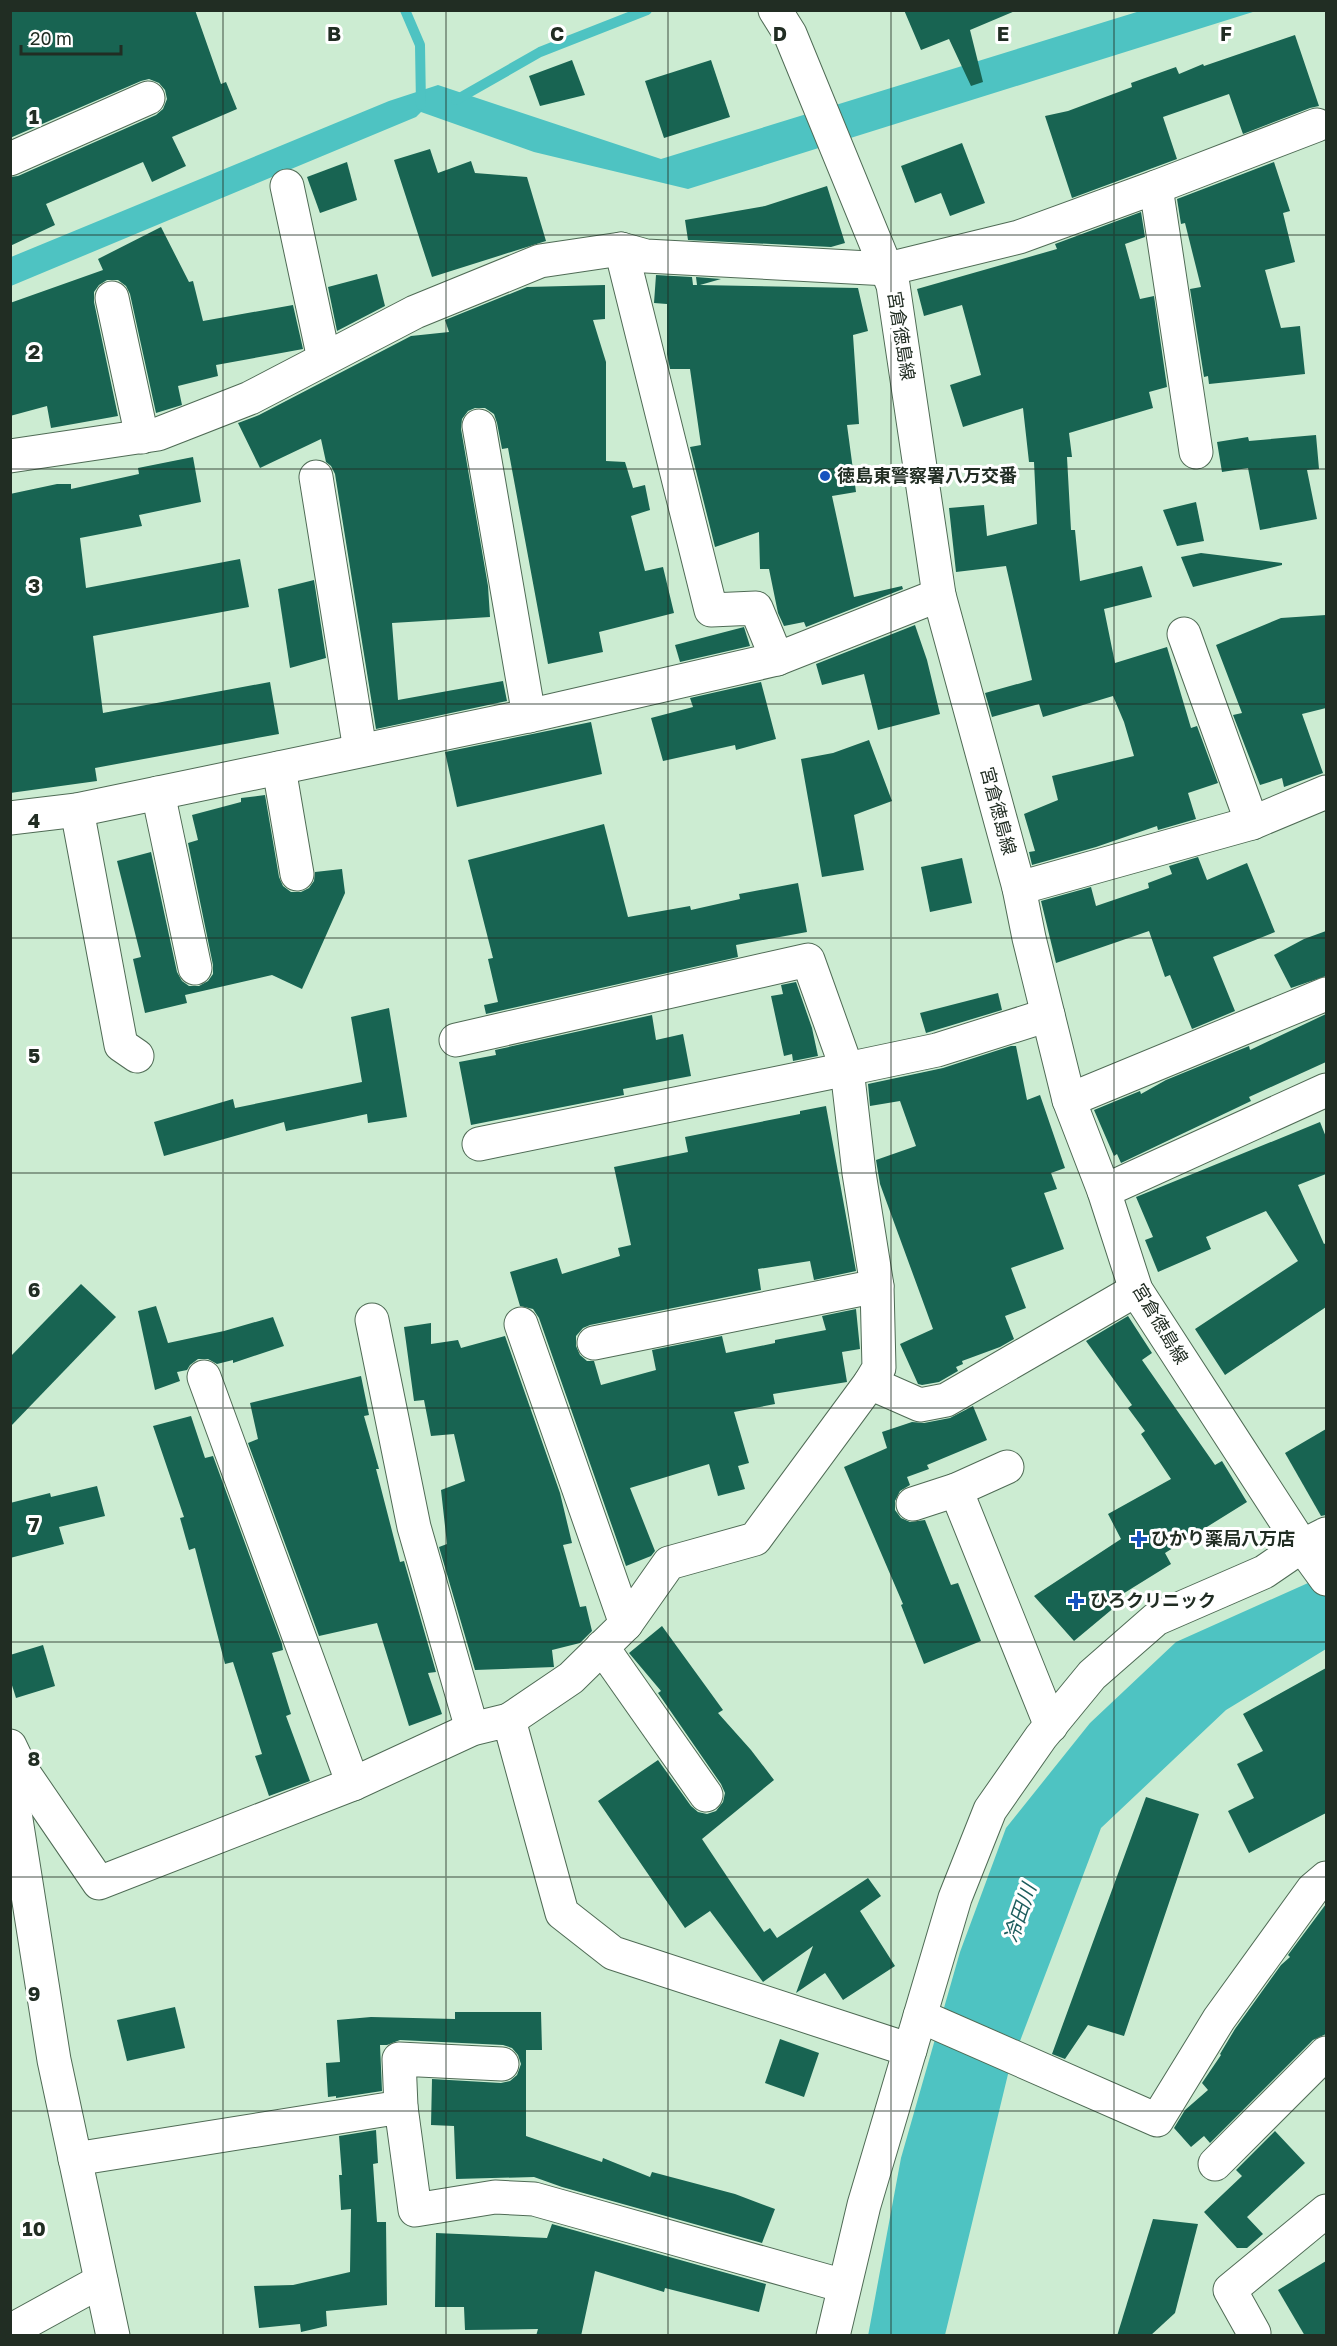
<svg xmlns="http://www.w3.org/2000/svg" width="1337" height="2346" font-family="'Golos Text','Noto Sans JP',sans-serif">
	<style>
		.water { fill: #4ec3c2 }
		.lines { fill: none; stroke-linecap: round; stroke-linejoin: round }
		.stream { stroke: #4ec3c2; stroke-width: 10 }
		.building { fill: #186452 }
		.street-casing { stroke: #4f6b55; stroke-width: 35 }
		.secondary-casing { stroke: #4f6b55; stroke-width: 35 }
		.street { stroke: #fff; stroke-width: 33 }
		.secondary { stroke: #fff; stroke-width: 33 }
		.grid { fill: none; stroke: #212d23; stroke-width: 1.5; stroke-opacity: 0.55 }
		.poi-dot { fill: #1653bf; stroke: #fff; stroke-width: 2 }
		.labels { text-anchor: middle; stroke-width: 6; stroke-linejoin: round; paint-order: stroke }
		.street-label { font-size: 18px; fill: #212d23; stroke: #fff }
		.poi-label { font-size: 18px; font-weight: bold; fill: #212d23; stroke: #fff; text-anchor: start }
		.water-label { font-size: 20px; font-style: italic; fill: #1c5d5d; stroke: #fff }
		.grid-label { font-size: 20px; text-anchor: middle; font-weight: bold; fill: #212d23; stroke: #fff; stroke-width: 6; stroke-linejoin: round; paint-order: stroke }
	</style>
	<rect width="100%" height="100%" fill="#ccecd2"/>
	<g class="water">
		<path d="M1140,11H1256L688,189L534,152L421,112L416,117L11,286V257L389,101L438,85L661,159Z"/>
		<path d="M1326,1575V1649L1226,1710L1101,1828L1009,2070L945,2335L868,2336L901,2158L960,1952L1006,1828L1090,1723L1176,1642Z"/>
	</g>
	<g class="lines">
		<g class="stream">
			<path d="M405,10L420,45L421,105"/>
			<path d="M456,100L540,52L647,10"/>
		</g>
	</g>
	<g class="building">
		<path d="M10,10H195L221,84L226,82L237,109L172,137L186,166L152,182L143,162L46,204L55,225L10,246V177L18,176L156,115L163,109L167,99L165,90L159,83L149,79L141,81L10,138Z"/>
		<path d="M904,10H1015V11L970,30L983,82L971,86L949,39L921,50Z"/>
		<path d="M1295,35L1319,106L1310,108L1243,134L1229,94L1163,117L1177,159L1072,198L1045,116L1068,111L1132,87L1131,83L1176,67L1179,74L1203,64L1204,66Z"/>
		<path d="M572,60L585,95L540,106L529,76Z"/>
		<path d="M711,60L730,117L664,138L645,81Z"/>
		<path d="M962,143L985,203L950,216L941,193L915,203L901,166Z"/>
		<path d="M430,149L438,173L471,161L475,173L527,177L546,241L432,277L394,160Z"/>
		<path d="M347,162L357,200L320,213L307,177Z"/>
		<path d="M1274,162L1290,211L1283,213L1295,262L1265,270L1281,328L1300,326L1305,374L1209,384L1208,376L1204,377L1190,289L1201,287L1185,223L1181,224L1177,199Z"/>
		<path d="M827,186L845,243L831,247L688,240L685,220L765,206Z"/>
		<path d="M1141,212L1145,237L1125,244L1140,299L1154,296L1167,387L1149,392L1153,408L1069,433L1072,457H1067L1071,530H1075L1080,581L1142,566L1152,597L1104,609L1115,663L1167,647L1191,728L1197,726L1218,783L1188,793L1196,819L1158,830L1157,826L1096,847L1032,865L1029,852L1035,851L1024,814L1058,800L1052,776L1134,756L1124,722L1113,696L1043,717L1039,704L992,717L985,693L1032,680L1006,566L956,572L949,508L984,505L987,536L1037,524L1034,462H1029L1023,408L963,427L950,385L981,375L962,305L924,316L917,289L1057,249L1055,244Z"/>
		<path d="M161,227L189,282L193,281L203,321L293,305L303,349L216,365L218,376L178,386L182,405L156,413L130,294L126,286L118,280H107L99,285L94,292V302L118,416L51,428L47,406L10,416V303L103,270L98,259Z"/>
		<path d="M377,274L385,306L337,331L328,287Z"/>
		<path d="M656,275L692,277L693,285H697L696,277L721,279L700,285L858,288L868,331L853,335L859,424L847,425L856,492L832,496L854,597L902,586L903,589L806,627L804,622L784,626L778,613L769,569H760L759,532L715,547L690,447L701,445L690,369H670L667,354V304L654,303Z"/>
		<path d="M605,285V319L593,320L606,362V461L625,462L633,488L645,485L650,510L631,516L645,571L663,567L674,613L599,632L603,652L548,664L508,448L502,449L497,423L494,414L485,408H475L468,411L462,419L461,429L488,586L490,617L392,623L398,700L503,681L507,701L376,729L335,474L331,466L326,462L321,439L260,468L238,423L259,415L411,336L449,332L445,320L527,287Z"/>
		<path d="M1316,435L1319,469L1307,470L1317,519L1260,530L1248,468L1222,472L1217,442L1248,437L1249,441Z"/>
		<path d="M193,457L201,502L139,515L142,526L80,538L86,588L240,559L249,607L93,636L103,713L270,682L279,734L95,768L97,781L10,793V494L57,484H71V489L139,474L138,468Z"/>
		<path d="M1196,502L1204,541L1177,546L1163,510Z"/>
		<path d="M1201,553L1282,563V565L1193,587L1181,557Z"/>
		<path d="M314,580L326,658L290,668L278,589Z"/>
		<path d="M1326,615V708L1302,714L1323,773L1284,787L1282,778L1260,785L1233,715L1242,713L1216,645L1281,618Z"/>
		<path d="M915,625L927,660L940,714L878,730L864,674L822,685L816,664Z"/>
		<path d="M744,627L750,646L680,662L675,645Z"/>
		<path d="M761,682L776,739L736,750L735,745L663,761L651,718L693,707L690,698Z"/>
		<path d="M591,722L602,774L457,807L445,752Z"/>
		<path d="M869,740L892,801L854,815L864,870L822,877L801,759L833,753Z"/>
		<path d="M265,795L279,877L283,886L291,892H301L309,888L314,881L315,872L342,869L345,893L302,989L272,975L185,995L187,1003L145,1013L133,959L141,957L117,861L151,852L177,972L182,981L189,986H199L208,981L213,974V965L188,843L198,840L192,815L241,802V798Z"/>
		<path d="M604,824L628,917L690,906L691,910L740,899L739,894L798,883L807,932L736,945L738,957L486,1014L484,1005L498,1002L488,959L493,958L468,860Z"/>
		<path d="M1198,857L1207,880L1247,863L1275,932L1213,957L1235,1011L1192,1029L1170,975L1165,977L1149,931L1056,963L1041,901L1091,887L1096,906L1149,888L1148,883L1172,874L1169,866Z"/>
		<path d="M962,858L972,903L930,912L921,867Z"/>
		<path d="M1326,931V976L1291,988L1274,955L1304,939Z"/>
		<path d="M796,982L812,1028L818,1056L793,1061L792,1054L784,1056L771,996L783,994L781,985Z"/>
		<path d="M998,993L1002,1010L926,1033L920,1013Z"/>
		<path d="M389,1008L407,1117L368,1123L367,1114L286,1131L284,1122L164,1156L154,1122L233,1099L235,1108L362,1082L351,1017Z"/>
		<path d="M1326,1014V1062L1249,1097L1251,1101L1121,1163L1117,1154L1114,1156L1094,1110L1140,1091L1141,1094L1166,1080L1249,1046L1250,1050Z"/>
		<path d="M652,1015L656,1040L683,1034L691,1076L623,1089L624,1095L471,1125L459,1062L496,1055L495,1050Z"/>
		<path d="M1011,1046H1016L1027,1100L1040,1095L1065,1168L1051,1173L1057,1189L1044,1193L1064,1249L1011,1268L1026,1308L1005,1316L1014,1339L1000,1347L962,1361L963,1364L956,1367L958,1371L939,1382L922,1385L918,1384L900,1344L933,1329L880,1184L876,1160L916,1146L900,1101L870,1106L868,1084L943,1068Z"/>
		<path d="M826,1106L856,1271L814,1280L810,1261L758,1269L761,1290L590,1325L583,1328L576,1336V1346L580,1355L587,1361H594L601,1385L656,1370L652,1350L722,1336L726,1353L775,1343V1340L826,1330L822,1316L856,1309L860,1349L842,1352L847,1382L773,1394L775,1404L734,1412L749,1463L738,1466L745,1489L718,1496L709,1464L630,1488L655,1551L651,1556L626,1566L539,1318L533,1309L520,1306L510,1272L557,1258L562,1274L620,1256L618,1248L631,1245L614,1167L688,1152L685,1137L800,1114V1111Z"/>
		<path d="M1320,1122L1326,1137V1174L1298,1185L1324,1244L1326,1243V1307L1225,1375L1195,1329L1298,1261L1266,1211L1206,1237L1211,1249L1158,1272L1145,1240L1153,1237L1136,1197Z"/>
		<path d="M81,1284L116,1317L10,1427V1357Z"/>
		<path d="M156,1306L168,1343L224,1331L273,1317L284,1346L233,1363V1360L217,1364L208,1359H198L190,1365L187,1370L177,1372L180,1381L155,1390L138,1311Z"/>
		<path d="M1128,1316L1152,1353L1142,1360L1215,1465L1222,1461L1247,1502L1165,1553L1171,1564L1113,1600L1116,1606L1074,1641L1034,1596L1121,1539L1108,1514L1171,1479L1141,1434L1145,1431L1128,1408L1132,1405L1086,1341Z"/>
		<path d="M431,1323V1344L458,1340L461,1348L505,1336L560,1493L572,1543L563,1545L580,1607L586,1606L592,1631L580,1643L552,1650L554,1667L475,1670L439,1547L447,1544L441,1490L465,1481L454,1434L431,1436L424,1400L414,1401L404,1327Z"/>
		<path d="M361,1376L369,1415L364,1416L379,1469H376L400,1562L404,1561L436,1672L428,1673L442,1714L409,1726L377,1623L319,1636L248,1443L258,1439L250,1403Z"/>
		<path d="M973,1406L987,1440L927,1465L929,1469L907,1477L910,1485L900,1491L895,1501V1510L901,1518L910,1522L925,1520L951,1585L958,1583L981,1641L924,1664L901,1605L903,1604L844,1467L887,1448L882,1432L912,1422L924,1423L950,1418Z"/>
		<path d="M191,1416L205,1458L213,1456L282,1644L283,1650L272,1653L291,1714L286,1716L310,1781L269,1796L255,1756L262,1754L233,1662L225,1664L195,1548L189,1550L180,1518L184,1517L153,1426Z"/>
		<path d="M1326,1429V1515L1321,1516L1285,1453Z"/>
		<path d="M97,1486L105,1516L59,1527L64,1544L10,1558V1503L50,1493L51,1497Z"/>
		<path d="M662,1626L723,1710L718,1713L751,1750L774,1780L702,1839L764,1932L770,1928L777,1938L868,1878L881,1896L860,1911L895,1966L843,2000L825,1973L796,1993L813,1946L763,1982L710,1911L685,1928L598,1801L658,1760L691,1806L698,1812L707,1814L716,1811L723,1802L725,1793L721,1784L658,1693L661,1691L629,1653Z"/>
		<path d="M43,1645L55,1686L16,1698L10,1679V1655Z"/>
		<path d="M1326,1668V1813L1249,1853L1228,1811L1254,1798L1237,1764L1263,1751L1243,1714Z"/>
		<path d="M1146,1797L1199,1814L1124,2036L1088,2025L1065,2059L1052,2054Z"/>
		<path d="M1326,1904V2034L1313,2040L1210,2143L1204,2136L1191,2147L1174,2128L1185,2110L1208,2090L1202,2083L1221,2055L1220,2054L1235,2029L1281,1965L1290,1957L1288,1955Z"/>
		<path d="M175,2007L185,2048L127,2061L117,2020Z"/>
		<path d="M455,2012H541L542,2050H526V2136L602,2162L603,2158L650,2177L652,2172L735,2194L775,2209L762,2243L562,2187L534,2177L456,2179L454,2126L431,2125L432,2079L501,2083L510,2081L517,2075L521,2064L518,2055L512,2048L503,2045L400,2040L387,2045H380L382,2091L336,2098V2096L328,2097L326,2063L340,2062L337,2020L371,2017L455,2019Z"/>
		<path d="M780,2039L819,2053L804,2097L765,2083Z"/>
		<path d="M376,2130L378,2163L373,2164L377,2222H386L387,2305L326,2311L327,2326L301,2332L300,2324L259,2328L254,2286L293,2285L350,2272L351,2209L341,2210L339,2175H342L339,2136Z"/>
		<path d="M1275,2131L1305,2163L1247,2217L1263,2234L1247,2248H1237L1204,2212L1242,2176L1236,2170Z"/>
		<path d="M1153,2219L1198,2224L1175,2313L1150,2336H1117Z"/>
		<path d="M552,2224L766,2284L759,2312L665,2288L664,2292L595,2271L581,2336H536L538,2329L465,2330L464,2307H435L436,2233L547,2238Z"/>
		<path d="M1326,2261V2336H1305L1278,2290Z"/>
	</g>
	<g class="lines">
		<g class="street-casing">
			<g id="street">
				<path d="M10,159L148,98"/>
				<path d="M287,186L324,359"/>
				<path d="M1156,187L1317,125"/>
				<path d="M621,249L711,610L756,608L777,659"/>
				<path d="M112,298L142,437"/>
				<path d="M479,426L529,716"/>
				<path d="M10,456L158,434L250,398L415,312L540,261L621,249L646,256L888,269L1019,237L1156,187L1196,452"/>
				<path d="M316,477L360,750"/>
				<path d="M1184,634L1252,823"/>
				<path d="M279,768L297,874"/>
				<path d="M158,793L195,968"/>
				<path d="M77,810L121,1045L137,1056"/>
				<path d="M10,818L77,810L537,714L777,659L939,595"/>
				<path d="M1019,888L1252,823L1326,792"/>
				<path d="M456,1040L808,960L847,1069L479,1144"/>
				<path d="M1069,1100L1326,994"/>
				<path d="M1104,1191L1326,1090"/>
				<path d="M372,1320L414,1527L472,1729"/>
				<path d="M594,1343L877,1286L859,1173L847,1069L937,1050L1048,1015"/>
				<path d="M204,1377L353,1784L472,1729L509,1720L562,1913L613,1953L910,2050"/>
				<path d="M870,1383L879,1368L877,1286"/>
				<path d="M956,1490L1051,1726"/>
				<path d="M913,1504L956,1490L1007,1467"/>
				<path d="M626,1624L669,1563L755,1539L870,1383L920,1405L946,1400L1136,1290"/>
				<path d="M602,1647L706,1795"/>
				<path d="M509,1720L571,1678L626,1624L521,1324"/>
				<path d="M10,1746L21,1769L12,1794L54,2060L113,2336"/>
				<path d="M21,1769L99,1883L353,1784"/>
				<path d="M920,2016L1157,2120L1219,2019L1313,1889L1326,1878"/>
				<path d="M401,2107L399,2059L502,2064"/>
				<path d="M75,2159L401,2107L415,2210L495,2197L534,2199L844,2286"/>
				<path d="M1215,2164L1326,2053"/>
				<path d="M10,2331L101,2281"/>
				<path d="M1254,2333L1230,2290L1326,2211"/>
				<path d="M833,2336L864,2205L955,1898L990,1810L1041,1737L1092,1675L1156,1619L1264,1572L1302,1546"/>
			</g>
		</g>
		<g class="secondary-casing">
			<g id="secondary">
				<path d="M775,10L790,34L893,285L939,595L1019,888L1029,938L1069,1100L1104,1191L1136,1290L1302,1546L1326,1579"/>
				<path d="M1302,1546L1326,1534"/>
			</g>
		</g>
		<use href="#street" class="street"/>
		<use href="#secondary" class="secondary"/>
	</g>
	<path class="grid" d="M223,10V2336M446,10V2336M668,10V2336M891,10V2336M1114,10V2336M10,235H1326M10,469H1326M10,704H1326M10,938H1326M10,1173H1326M10,1408H1326M10,1642H1326M10,1877H1326M10,2111H1326"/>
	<g class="poi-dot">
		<circle cx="825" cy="476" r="6"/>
		<path d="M1136 1530h6v6h6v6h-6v6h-6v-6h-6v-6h6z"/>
		<path d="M1073 1592h6v6h6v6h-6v6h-6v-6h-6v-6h6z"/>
	</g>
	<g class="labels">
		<g class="street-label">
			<text transform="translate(901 336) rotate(81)" y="6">宮倉徳島線</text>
			<text transform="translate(998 811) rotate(75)" y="6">宮倉徳島線</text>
			<text transform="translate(1160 1324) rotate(59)" y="6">宮倉徳島線</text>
		</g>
		<g class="poi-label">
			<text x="837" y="482">徳島東警察署八万交番</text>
			<text x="1151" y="1545">ひかり薬局八万店</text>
			<text x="1090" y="1607">ひろクリニック</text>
		</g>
		<g class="water-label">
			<text transform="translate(1020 1913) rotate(-71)" y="7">冷田川</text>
		</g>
	</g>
	<g class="grid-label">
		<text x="334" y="41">B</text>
		<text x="557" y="41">C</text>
		<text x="780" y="41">D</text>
		<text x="1003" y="41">E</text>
		<text x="1226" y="41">F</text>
		<text x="34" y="124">1</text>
		<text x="34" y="359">2</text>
		<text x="34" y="593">3</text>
		<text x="34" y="828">4</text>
		<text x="34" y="1063">5</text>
		<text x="34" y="1297">6</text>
		<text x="34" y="1532">7</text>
		<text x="34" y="1766">8</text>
		<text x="34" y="2001">9</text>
		<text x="34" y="2236">10</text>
	</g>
	<rect width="1337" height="2346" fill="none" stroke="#212d23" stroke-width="24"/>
	<path d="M21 45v9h100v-9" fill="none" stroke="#212d23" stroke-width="3"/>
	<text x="30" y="45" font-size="18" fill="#212d23" stroke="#ffffff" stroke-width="4.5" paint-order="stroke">20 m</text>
</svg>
